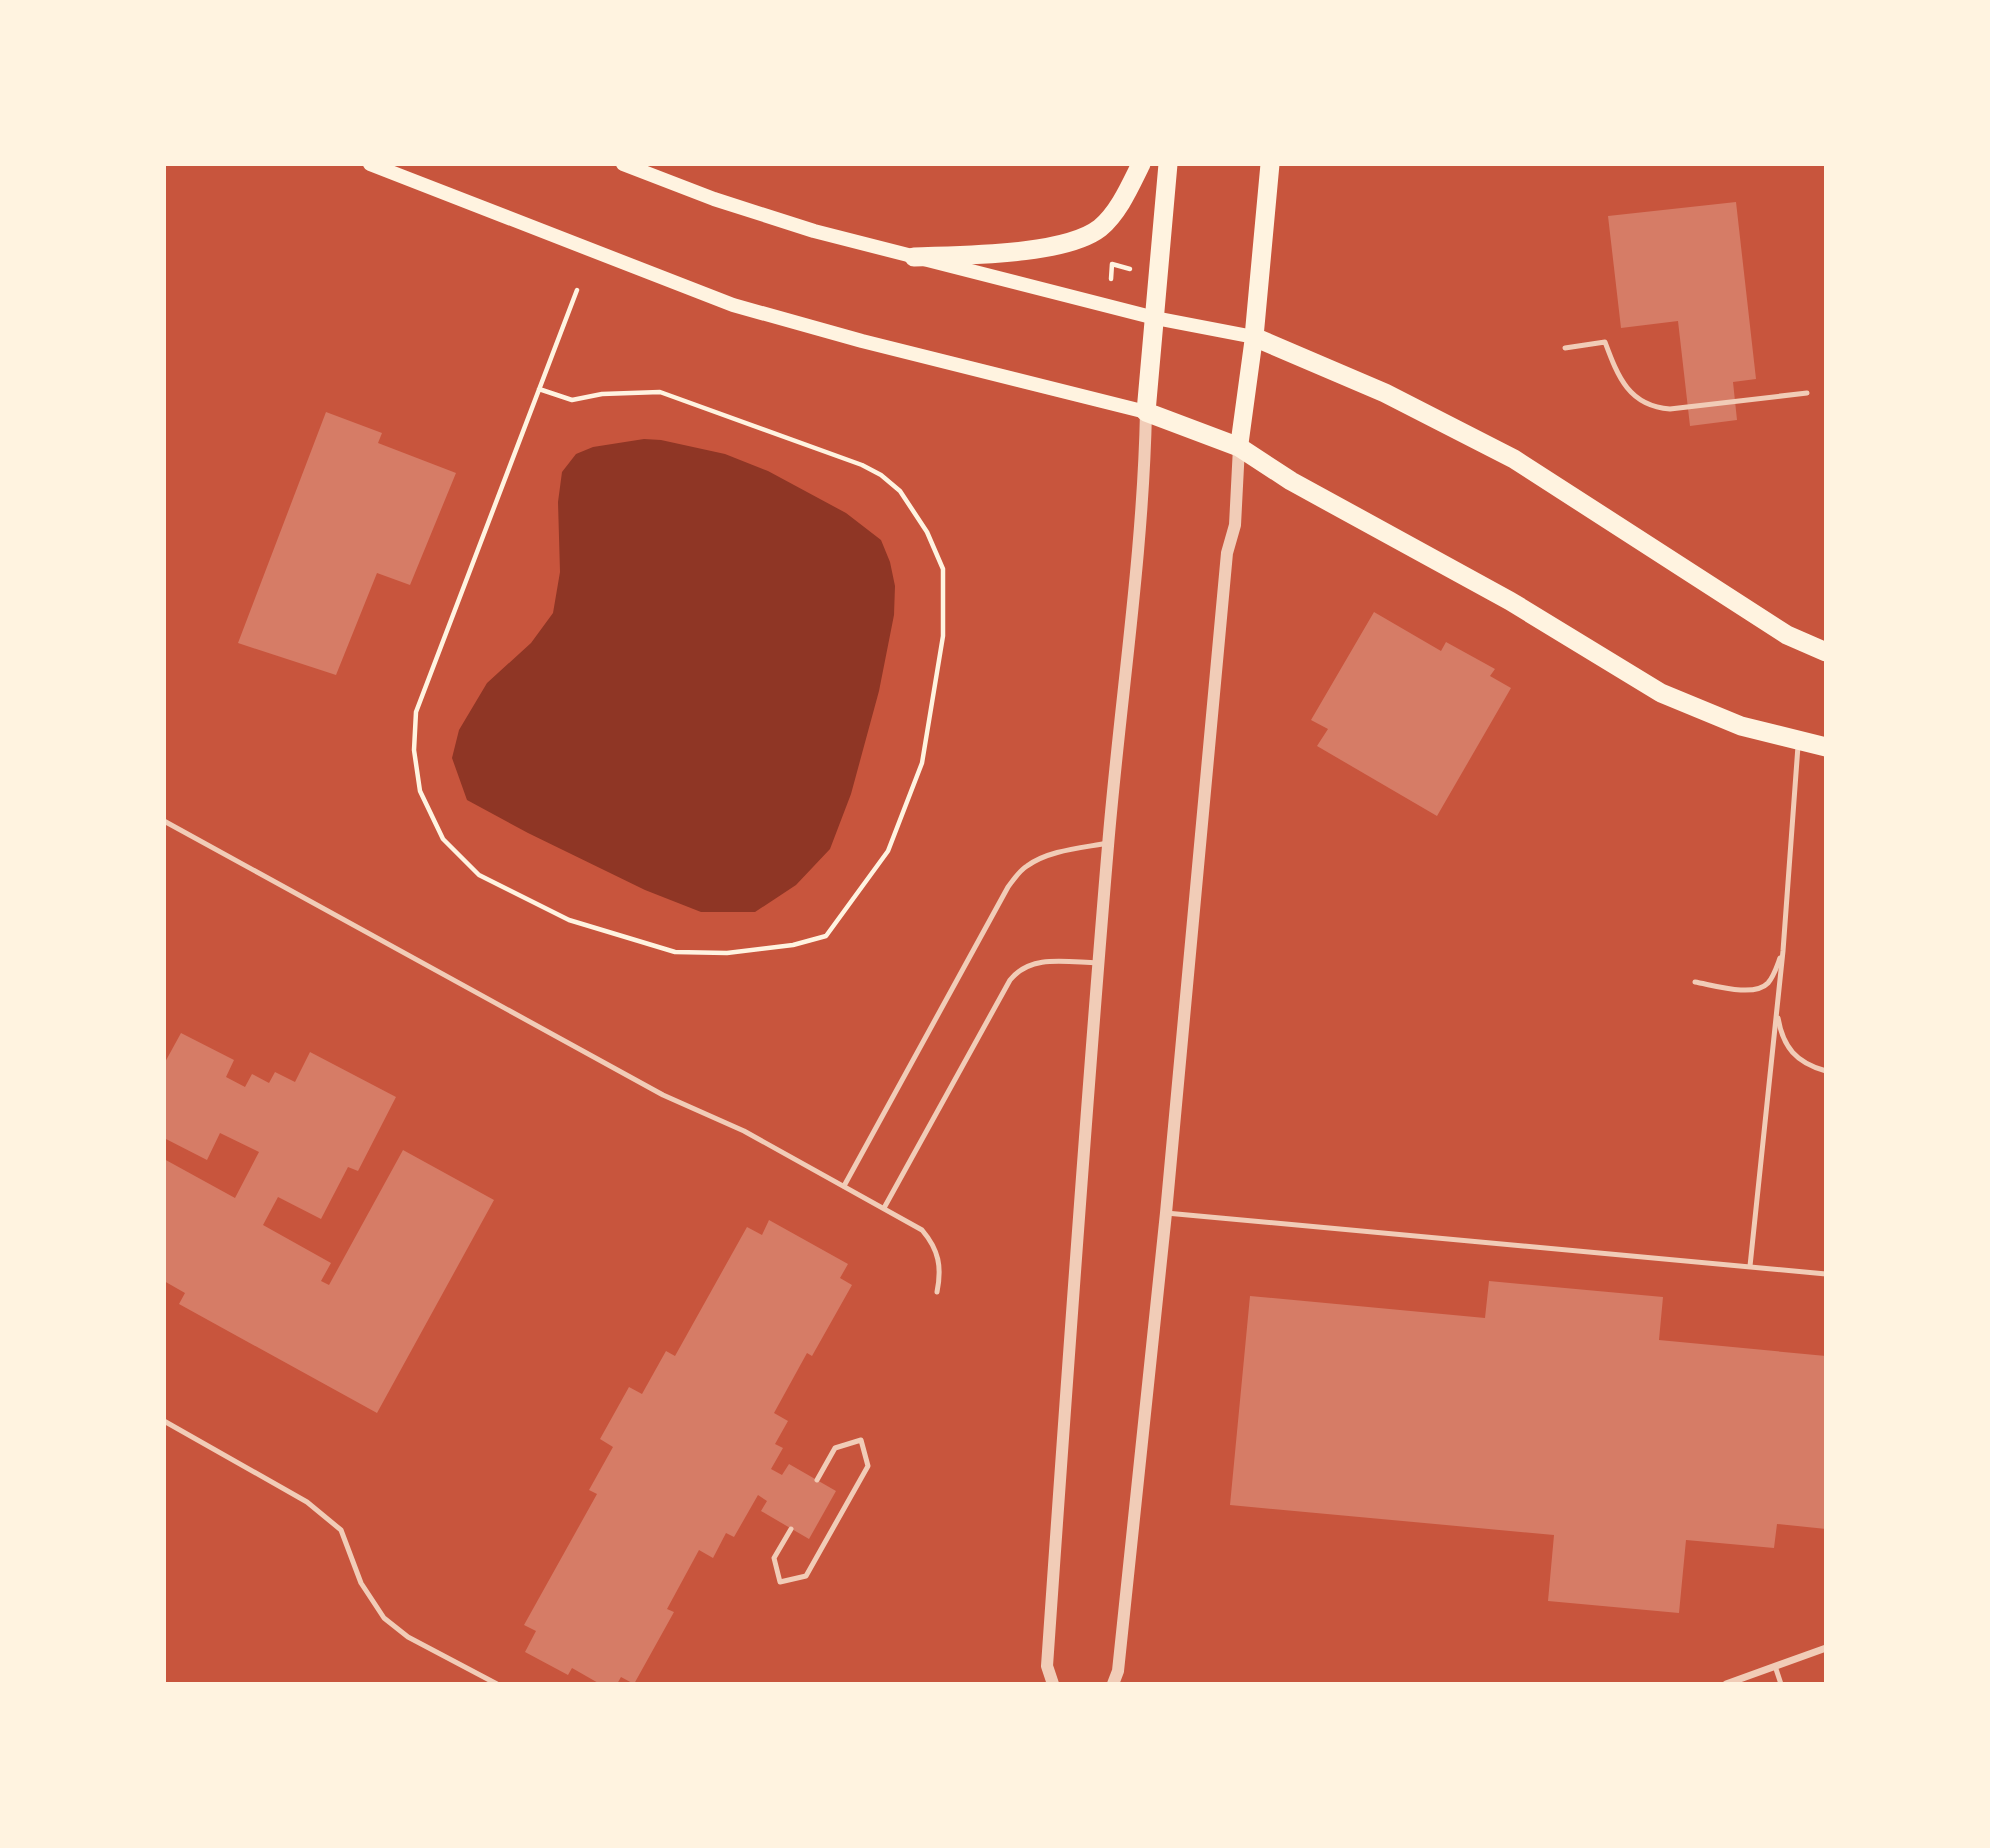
<svg xmlns="http://www.w3.org/2000/svg" width="1990" height="1848" font-family="'Zilla Slab',serif">
	<style>
		.water { fill: #8f3625 }
		.building { fill: #d67c66 }
		.lines { fill: none; stroke-linecap: round; stroke-linejoin: round }
		.path { stroke: #fff3e0; stroke-width: 4.5 }
		.service { stroke: #f1ccb7; stroke-width: 5 }
		.minor { stroke: #f1ccb7; stroke-width: 7 }
		.tertiary { stroke: #f1ccb7; stroke-width: 12 }
		.secondary { stroke: #fff3e0; stroke-width: 14 }
		.primary { stroke: #fff3e0; stroke-width: 18 }
		.trunk { stroke: #fff3e0; stroke-width: 19 }
	</style>
	<rect width="100%" height="100%" fill="#c8553d"/>
	<path class="water" d="M644,439L661,440L725,454L768,471L846,513L881,540L890,562L895,586L894,615L879,691L851,794L830,849L796,885L755,912H701L645,890L528,833L467,800L452,758L459,730L487,683L531,643L553,613L560,572L558,502L562,472L576,454L593,447Z"/>
	<g class="building">
		<path d="M1736,202L1756,379L1733,382L1737,420L1690,426L1678,321L1621,328L1608,216Z"/>
		<path d="M326,412L382,433L378,443L456,473L410,585L377,573L336,675L238,643Z"/>
		<path d="M1374,612L1441,651L1446,642L1495,669L1490,676L1511,688L1437,816L1317,746L1328,729L1311,720Z"/>
		<path d="M181,1033L234,1060L226,1077L245,1087L252,1074L269,1083L275,1072L295,1082L310,1052L396,1097L358,1171L348,1167L321,1219L278,1197L263,1225L331,1263L321,1281L329,1285L403,1150L494,1200L377,1413L179,1304L185,1293L164,1281V1159L235,1198L259,1152L220,1133L207,1160L164,1138V1064Z"/>
		<path d="M769,1220L848,1264L840,1278L852,1285L812,1356L807,1353L774,1413L788,1421L775,1444L783,1448L771,1469L782,1475L789,1464L836,1491L809,1539L761,1511L767,1501L758,1495L734,1537L726,1533L713,1558L699,1550L667,1609L674,1612L634,1684L621,1677L617,1684H600L572,1668L568,1675L525,1652L536,1631L524,1625L597,1494L589,1490L613,1447L600,1439L629,1387L642,1394L666,1351L675,1356L747,1227L762,1235Z"/>
		<path d="M1489,1281L1663,1297L1659,1340L1826,1356V1529L1777,1524L1774,1548L1686,1540L1679,1613L1548,1601L1554,1535L1230,1505L1250,1296L1485,1318Z"/>
	</g>
	<g class="lines">
		<g class="path">
			<path d="M1111,279L1112,264L1130,269"/>
			<path d="M539,389L572,400L602,394L660,392L862,465L881,475L900,491L927,532L943,569V636L922,763L888,851L826,936L793,945L727,953L675,952L569,920L479,875L443,839L420,791L414,750L416,712L577,290"/>
		</g>
		<g class="service">
			<path d="M1565,348L1605,342C1618,377 1629,406 1670,409L1807,393"/>
			<path d="M164,821L663,1095L744,1131L922,1230C939,1250 942,1267 937,1292"/>
			<path d="M1695,982C1713,985 1754,998 1768,983C1774,976 1777,966 1780,958"/>
			<path d="M1778,1018C1783,1047 1796,1063 1826,1071"/>
			<path d="M844,1186L1008,887C1014,879 1019,871 1027,866C1049,850 1082,848 1108,843"/>
			<path d="M884,1208L1010,980C1031,954 1066,962 1097,963"/>
			<path d="M1166,1213L1826,1274"/>
			<path d="M1750,1266L1783,951L1798,746"/>
			<path d="M164,1421L307,1502L341,1530L361,1583L384,1618L408,1637L497,1684"/>
			<path d="M791,1529L774,1558L780,1582L806,1576L868,1466L861,1440L835,1448L817,1480"/>
			<path d="M1775,1666L1781,1684"/>
		</g>
		<path class="minor" d="M1726,1684L1826,1648"/>
		<g class="tertiary">
			<path d="M1053,1684L1047,1666C1066,1392 1085,1119 1108,846C1120,701 1143,557 1146,412"/>
			<path d="M1113,1684L1118,1671L1166,1213L1227,553L1235,525L1239,447"/>
		</g>
		<g class="secondary">
			<path d="M370,164L733,305L862,341L1146,412"/>
			<path d="M623,164L714,199L814,231L1155,318L1254,337"/>
		</g>
		<path class="primary" d="M1239,447L1254,337"/>
		<g class="trunk">
			<path d="M1168,164L1146,412L1239,447L1291,481L1510,601L1661,693L1741,726L1826,747"/>
			<path d="M1270,164L1254,337L1385,393L1514,459L1787,635L1826,652"/>
			<path d="M914,257C960,255 1064,256 1100,228C1119,212 1130,186 1141,164"/>
		</g>
	</g>
	<rect width="1990" height="1848" fill="none" stroke="#fff3e0" stroke-width="332"/>
</svg>
